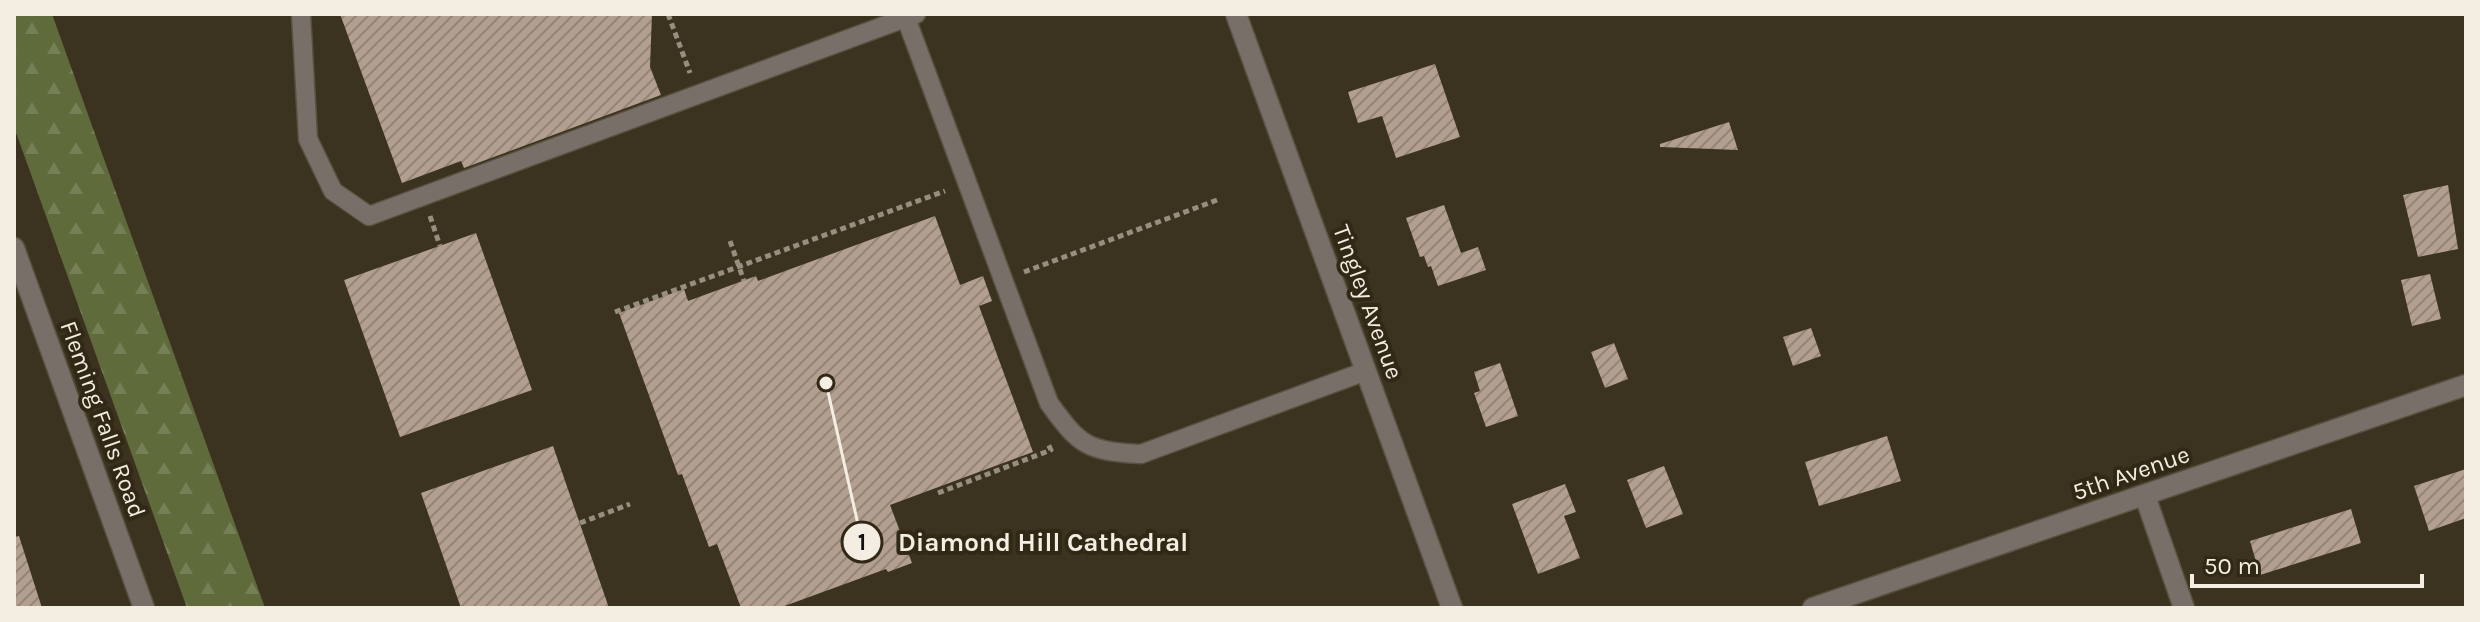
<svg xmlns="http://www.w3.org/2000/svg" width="2480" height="622" font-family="Karla,sans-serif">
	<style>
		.forest { fill: url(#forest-firs) }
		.building { fill: url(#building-hatch) }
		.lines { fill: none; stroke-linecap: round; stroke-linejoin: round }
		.service-casing { stroke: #59503f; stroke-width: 21 }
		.minor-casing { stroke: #59503f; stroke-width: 23 }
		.tertiary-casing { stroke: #59503f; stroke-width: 23 }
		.path { stroke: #968e7f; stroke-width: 5; stroke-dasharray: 6 4; stroke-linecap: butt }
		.service { stroke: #786f68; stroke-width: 18 }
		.minor { stroke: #786f68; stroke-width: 20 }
		.tertiary { stroke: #786f68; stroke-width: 20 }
		.labels { text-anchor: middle; stroke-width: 8; stroke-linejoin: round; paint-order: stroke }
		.street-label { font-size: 24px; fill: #f3ede2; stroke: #312816 }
		.leader { fill: none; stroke: #f3ede2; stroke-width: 3 }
		.callout-dot { fill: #f3ede2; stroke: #312816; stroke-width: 3 }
		.mark-label { font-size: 24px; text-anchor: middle; font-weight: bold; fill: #111 }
		.callout-label { font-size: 26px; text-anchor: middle; font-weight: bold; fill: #f3ede2; stroke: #312816; stroke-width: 8; stroke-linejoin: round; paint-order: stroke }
	</style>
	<defs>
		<pattern id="forest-firs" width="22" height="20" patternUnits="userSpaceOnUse" patternTransform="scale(2)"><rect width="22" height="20" fill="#5f6b3a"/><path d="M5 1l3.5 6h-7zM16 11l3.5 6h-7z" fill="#768056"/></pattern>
		<pattern id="building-hatch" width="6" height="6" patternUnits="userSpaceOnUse" patternTransform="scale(2)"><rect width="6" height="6" fill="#b39f8f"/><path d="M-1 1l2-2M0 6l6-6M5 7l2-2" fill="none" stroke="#938578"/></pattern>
	</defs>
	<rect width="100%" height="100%" fill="#3c3220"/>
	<path class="forest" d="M14,14H52L265,608H187L14,127Z"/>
	<g class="building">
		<path d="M340,14H652L650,67L661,95L464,168L461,161L402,183Z"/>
		<path d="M1435,64L1460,137L1396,158L1382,116L1358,123L1348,92Z"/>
		<path d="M1729,122L1738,150L1660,147V144Z"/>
		<path d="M2448,185L2458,249L2418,257L2403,195Z"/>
		<path d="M1444,205L1461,253L1478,247L1486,270L1438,286L1431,266L1428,267L1424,256L1420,257L1406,218Z"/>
		<path d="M935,216L960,285L983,276L992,301L979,306L1033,452L890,505L912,563L888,572L886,569L779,608H741L717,544L709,547L682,474L678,475L619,313L684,289L688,301L756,276L758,281Z"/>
		<path d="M476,233L532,390L400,437L344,280Z"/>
		<path d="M2430,274L2441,319L2412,326L2401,280Z"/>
		<path d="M1811,328L1821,356L1793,366L1783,337Z"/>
		<path d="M1614,343L1628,379L1605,388L1591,352Z"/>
		<path d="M1500,363L1518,416L1486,427L1474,393L1480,391L1474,372Z"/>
		<path d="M1887,436L1901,481L1819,506L1805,462Z"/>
		<path d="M553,446L609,608H461L421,493Z"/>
		<path d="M1664,466L1683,514L1646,528L1627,480Z"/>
		<path d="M2466,469V518L2429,531L2414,486Z"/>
		<path d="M1565,484L1576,512L1564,516L1580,558L1538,574L1512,504Z"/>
		<path d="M2351,509L2361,543L2260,575L2250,541Z"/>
		<path d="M19,536L42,608H14V537Z"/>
	</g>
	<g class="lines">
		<g class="service-casing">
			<g id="service">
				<path d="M301,14L308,139L333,191L369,216L916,14"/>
				<path d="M906,18L1049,403C1080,446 1087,451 1141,454L1366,371"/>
			</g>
		</g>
		<g class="minor-casing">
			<g id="minor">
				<path d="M1236,14L1452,608"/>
				<path d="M14,248L144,608"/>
				<path d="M2145,496L2184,608"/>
			</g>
		</g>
		<g class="tertiary-casing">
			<path id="tertiary" d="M1813,608L2466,385"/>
		</g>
		<g class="path">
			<path d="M668,14L690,73"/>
			<path d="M430,216L440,246"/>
			<path d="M730,241L744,281"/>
			<path d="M1024,272L1217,200"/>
			<path d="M615,312L945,191"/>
			<path d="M938,493L1051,450L1048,444"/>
			<path d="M580,523L630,504"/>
		</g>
		<use href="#service" class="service"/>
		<use href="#minor" class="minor"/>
		<use href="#tertiary" class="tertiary"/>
	</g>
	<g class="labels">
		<g class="street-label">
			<text transform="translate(1368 302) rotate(70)" y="8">Tingley Avenue</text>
			<text transform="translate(103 419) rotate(70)" y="8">Fleming Falls Road</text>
			<text transform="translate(2131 473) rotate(-19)" y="8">5th Avenue</text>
		</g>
	</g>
	<path class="leader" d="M826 383L862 542"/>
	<g class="callout-dot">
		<circle cx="826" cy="383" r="8"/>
		<circle cx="862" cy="542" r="20"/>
	</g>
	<g class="mark-label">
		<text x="862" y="550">1</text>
	</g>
	<g class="callout-label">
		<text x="1043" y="551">Diamond Hill Cathedral</text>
	</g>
	<rect width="2480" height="622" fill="none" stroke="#f3ede2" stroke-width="32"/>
	<path d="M2192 574v12h230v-12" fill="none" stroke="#f3ede2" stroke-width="4"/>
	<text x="2204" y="574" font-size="24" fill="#f3ede2" stroke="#312816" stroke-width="6" paint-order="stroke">50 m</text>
</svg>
